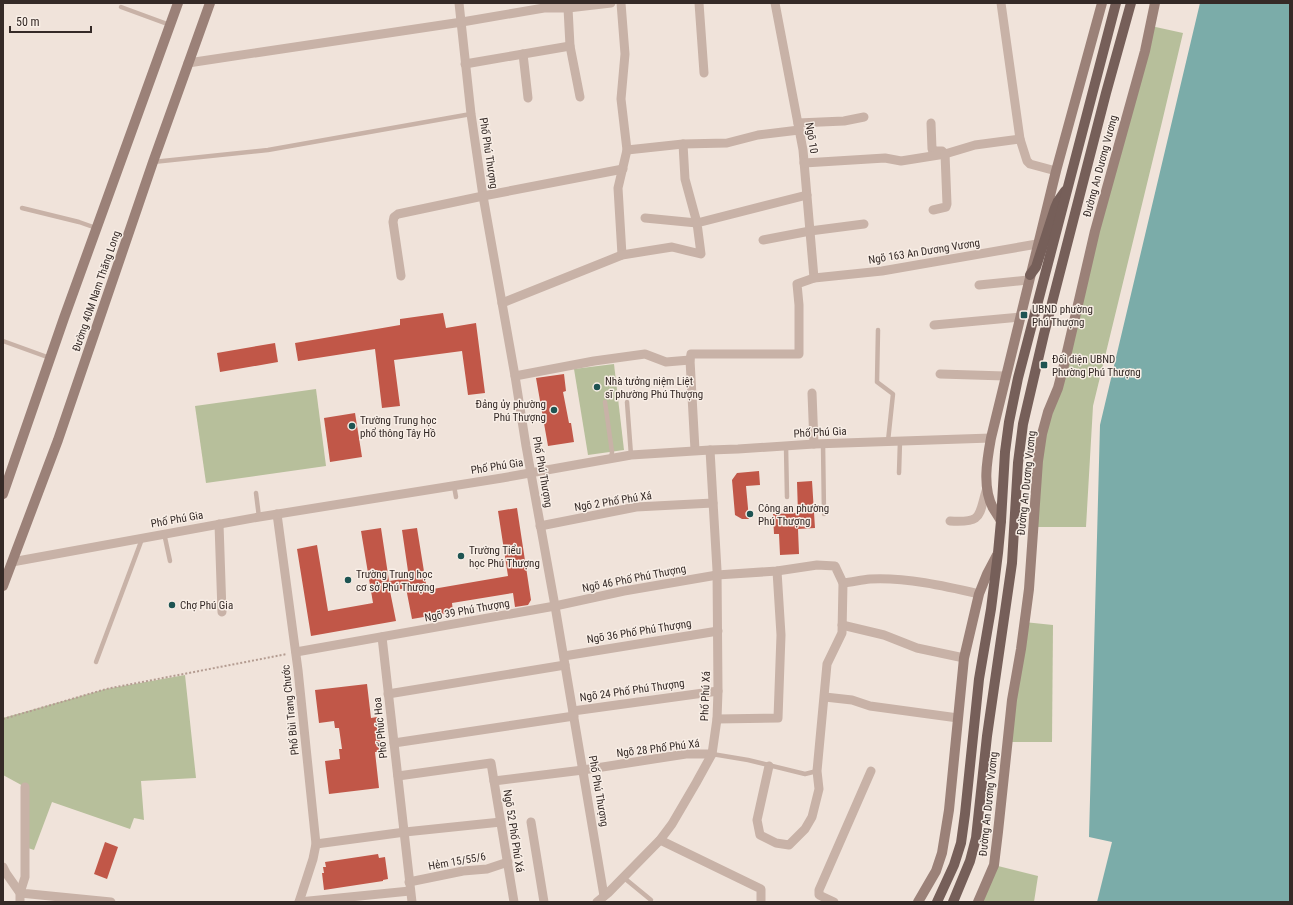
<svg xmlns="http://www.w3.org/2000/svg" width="1293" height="905" font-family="'Roboto Condensed',sans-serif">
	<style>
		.green { fill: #b7bf9b }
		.water { fill: #7baca9 }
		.building { fill: #c15748 }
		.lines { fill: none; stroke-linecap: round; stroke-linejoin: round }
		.path { stroke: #b49c91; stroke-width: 2; stroke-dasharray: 2 2; stroke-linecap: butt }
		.lane { stroke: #c8b2a7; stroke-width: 4.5 }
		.street { stroke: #c8b2a7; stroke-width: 9 }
		.secondary { stroke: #9b8178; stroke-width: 10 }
		.primary { stroke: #765f59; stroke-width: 10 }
		.poi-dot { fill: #1e5452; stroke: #f8eee6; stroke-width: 1.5 }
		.labels { text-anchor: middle; stroke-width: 3; stroke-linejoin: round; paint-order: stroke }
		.street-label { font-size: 11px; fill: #352a27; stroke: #f8eee6 }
		.poi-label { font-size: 11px; fill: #352a27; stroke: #f8eee6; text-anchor: start }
	</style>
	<rect width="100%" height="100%" fill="#f0e3da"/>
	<g class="green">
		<path d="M1151,26L1183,33L1162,122L1093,406L1086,527H1034L1042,434Z"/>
		<path d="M614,364L624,450L588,455L574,369Z"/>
		<path d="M316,389L326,466L206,483L195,406Z"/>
		<path d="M1024,622L1053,625L1052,742H1007Z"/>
		<path d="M185,675L196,778L141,781L144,820L134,818L130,829L52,802L34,850L25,847V787L3,775V718L106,689Z"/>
		<path d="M994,865L1038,876L1034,902H978Z"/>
	</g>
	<path class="water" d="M1200,3H1290V902H1097L1112,842L1089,837L1100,425Z"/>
	<g class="building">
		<path d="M443,313L446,328L476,323L485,393L468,395L462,351L394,360L400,406L382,408L375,349L298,361L295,343L400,325V319Z"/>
		<path d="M275,343L278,362L220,372L217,353Z"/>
		<path d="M564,374L566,391L563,392L569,423H571L574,442L548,446L536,378Z"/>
		<path d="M355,413L362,457L330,462L324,418Z"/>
		<path d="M759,471L760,485L746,486L749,519H742L735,515L732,480L737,473Z"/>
		<path d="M812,481L815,528L798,529L799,554L780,555L779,534H774L773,514L798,513L797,482Z"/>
		<path d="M517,508L531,600L528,605L515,607L513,593L452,603L453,612L412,619L406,588L390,591L396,621L311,636L297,549L317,545L328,611L373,603L361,531L381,528L389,581L409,578L402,530L417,528L427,590L508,576L498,511Z"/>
		<path d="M367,684L371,718L377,717L381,752H375L379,788L329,794L325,761L340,759L339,749H342L339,728H335L334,721L319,723L315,690Z"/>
		<path d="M105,842L118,847L107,879L94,874Z"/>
		<path d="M378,854L379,858L385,857L388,879L383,880V881L324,890L322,873H324L323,867H326L325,862Z"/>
	</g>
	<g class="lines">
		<path class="path" d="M3,719L106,689L287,654"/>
		<g class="lane">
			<path d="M121,7L170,25"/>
			<path d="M153,162L268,150L471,114"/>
			<path d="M22,208L79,222L96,228"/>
			<path d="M878,330L877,382L893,394L888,441"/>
			<path d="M3,341L50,358"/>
			<path d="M605,402L612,452L611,459"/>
			<path d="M627,402L631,455"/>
			<path d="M823,443L824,514"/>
			<path d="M786,446L787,497"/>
			<path d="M899,473L900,441"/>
			<path d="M454,486L456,497"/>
			<path d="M256,493L259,517"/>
			<path d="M164,533L170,561"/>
			<path d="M96,662L142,539"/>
			<path d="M712,754L748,760L805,774L817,771"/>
			<path d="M623,877L651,900"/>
		</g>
		<g class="street">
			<path d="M459,3L471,114L483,196L515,376L526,446L555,606L604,896"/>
			<path d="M621,3L625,54L621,99L627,150L618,188L622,255"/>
			<path d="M699,3L704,73"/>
			<path d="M775,3L803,150L814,278"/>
			<path d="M1001,3L1020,139L1027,161L1030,164L1056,171"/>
			<path d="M568,8L570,46L580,97"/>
			<path d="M523,54L528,98"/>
			<path d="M188,63L462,22L544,8H568L611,3"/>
			<path d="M465,64L570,46"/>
			<path d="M798,123L844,121L864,117"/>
			<path d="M931,123L932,149L936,151H942L943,152"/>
			<path d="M627,150L683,144L727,143L758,135L799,130"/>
			<path d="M804,163L885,158L901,161L945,154L975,145L1020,139"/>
			<path d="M933,210L946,207L947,204L945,154"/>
			<path d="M645,218L697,223L685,179L683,144"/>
			<path d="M763,240L810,231L864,224"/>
			<path d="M401,276L393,222L394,217L398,214L483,196L623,169"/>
			<path d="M979,285L1028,280"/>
			<path d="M502,303L622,255L672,247L701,254L697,223L807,195"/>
			<path d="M934,325L1020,317"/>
			<path d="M940,374L1005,376"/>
			<path d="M515,376L594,361L645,354L666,362L690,360"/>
			<path d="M812,393L814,444"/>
			<path d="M695,450L690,360L691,354H799V305L797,284L814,278L882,271L1037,244"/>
			<path d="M277,514L298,670L316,844L313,859L299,902"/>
			<path d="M950,521C984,523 978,516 987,488"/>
			<path d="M219,524L222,612"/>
			<path d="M540,526L636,507L713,503"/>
			<path d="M12,562L259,517L502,478L631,455L710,450L738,449L814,444L991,438"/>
			<path d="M843,583C852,582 861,580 870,579C905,577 945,586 979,594"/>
			<path d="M842,625L884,635L917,648L964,658"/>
			<path d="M382,637L412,902"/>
			<path d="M296,652L555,606L624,591L717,575L777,571L817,565L835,566L843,583L842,633L827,664L817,771L819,789L812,817L805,829L789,845L776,843L760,835L757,820L769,766"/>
			<path d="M564,656L718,631"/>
			<path d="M388,694L565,665"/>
			<path d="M825,697L852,700L870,706L958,718"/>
			<path d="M573,711L718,691"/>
			<path d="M717,719L778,718L781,635L777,571"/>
			<path d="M394,743L574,716"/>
			<path d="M398,776L491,763L514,902"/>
			<path d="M494,781L583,770L686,754H712"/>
			<path d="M25,787V877L20,893L111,902"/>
			<path d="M531,822L544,902"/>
			<path d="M660,840L761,889V902"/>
			<path d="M316,844L405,832L501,822"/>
			<path d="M3,867L6,873L20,893V902"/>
			<path d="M409,882L463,871L487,869L508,862"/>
			<path d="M299,902L410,891"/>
			<path d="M597,902L608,893L660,840L672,824L696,783L712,754L717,719L718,691L717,570L710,450"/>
			<path d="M834,902L819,895V890L871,771"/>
		</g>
		<g class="secondary">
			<path d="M3,494L64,318L178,3"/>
			<path d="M1001,521C999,517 996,513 993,508C982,487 987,460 991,438L1056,171L1102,3"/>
			<path d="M3,586L58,440L153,162L210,3"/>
			<path d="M918,902L936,871L942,853L949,810L964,658L979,594L987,574L997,555"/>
			<path d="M978,902L994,865L998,832L1012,700L1021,649L1029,589L1038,461L1042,434L1048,412L1058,388L1064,365L1095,231L1145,51L1155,3"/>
		</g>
		<g class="primary">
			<path d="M1030,275L1036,267L1055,208L1058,201L1065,191"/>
			<path d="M937,902L954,865L961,843L965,814L979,679L991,609L998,553L1001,521L1005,452L1009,422L1018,378L1116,3"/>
			<path d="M953,902L970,861L976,838L987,736L1012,563L1018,463L1023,424L1044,334L1106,93L1131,3"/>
		</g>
	</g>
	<g class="poi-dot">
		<rect x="1020" y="311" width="8" height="8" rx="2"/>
		<rect x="1040" y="361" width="8" height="8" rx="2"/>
		<circle cx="597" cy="387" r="4"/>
		<circle cx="554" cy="410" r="4"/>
		<circle cx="352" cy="426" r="4"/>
		<circle cx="750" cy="514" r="4"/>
		<circle cx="461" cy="556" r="4"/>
		<circle cx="348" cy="580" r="4"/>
		<circle cx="172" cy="605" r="4"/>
	</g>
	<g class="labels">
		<g class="street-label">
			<text transform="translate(812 138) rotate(81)" y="4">Ngõ 10</text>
			<text transform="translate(489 153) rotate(81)" y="4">Phố Phú Thượng</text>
			<text transform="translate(1100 166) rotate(-75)" y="4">Đường An Dương Vương</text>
			<text transform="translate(924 251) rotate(-9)" y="4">Ngõ 163 An Dương Vương</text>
			<text transform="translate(96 291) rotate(-71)" y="4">Đường 40M Nam Thăng Long</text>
			<text transform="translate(820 432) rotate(-3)" y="4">Phố Phú Gia</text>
			<text transform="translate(497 466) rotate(-9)" y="4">Phố Phú Gia</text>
			<text transform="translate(543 472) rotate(80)" y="4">Phố Phú Thượng</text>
			<text transform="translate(1026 483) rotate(-84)" y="4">Đường An Dương Vương</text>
			<text transform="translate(613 501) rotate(-9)" y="4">Ngõ 2 Phố Phú Xá</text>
			<text transform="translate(177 519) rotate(-10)" y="4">Phố Phú Gia</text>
			<text transform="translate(634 578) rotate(-11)" y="4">Ngõ 46 Phố Phú Thượng</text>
			<text transform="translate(467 610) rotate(-10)" y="4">Ngõ 39 Phú Thượng</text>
			<text transform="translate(639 631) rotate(-9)" y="4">Ngõ 36 Phố Phú Thượng</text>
			<text transform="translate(632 690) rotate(-8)" y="4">Ngõ 24 Phố Phú Thượng</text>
			<text transform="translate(705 696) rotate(-88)" y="4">Phố Phú Xá</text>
			<text transform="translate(290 710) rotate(-96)" y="4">Phố Bùi Trang Chước</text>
			<text transform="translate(380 728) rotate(-96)" y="4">Phố Phúc Hoa</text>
			<text transform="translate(658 748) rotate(-7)" y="4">Ngõ 28 Phố Phú Xá</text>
			<text transform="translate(599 791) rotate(80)" y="4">Phố Phú Thượng</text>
			<text transform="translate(988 804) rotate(-84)" y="4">Đường An Dương Vương</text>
			<text transform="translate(514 831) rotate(81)" y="4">Ngõ 52 Phố Phú Xá</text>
			<text transform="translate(457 861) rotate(-10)" y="4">Hẻm 15/55/6</text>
		</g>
		<g class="poi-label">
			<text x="1032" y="313">UBND phường<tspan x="1032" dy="13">Phú Thượng</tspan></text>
			<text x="1052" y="363">Đối diện UBND<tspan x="1052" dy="13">Phường Phú Thượng</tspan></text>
			<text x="605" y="385">Nhà tưởng niệm Liệt<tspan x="605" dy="13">sĩ phường Phú Thượng</tspan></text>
			<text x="546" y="408" text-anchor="end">Đảng ủy phường<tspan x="546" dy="13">Phú Thượng</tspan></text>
			<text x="360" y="424">Trường Trung học<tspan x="360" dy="13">phổ thông Tây Hồ</tspan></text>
			<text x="758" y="512">Công an phường<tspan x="758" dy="13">Phú Thượng</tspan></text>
			<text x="469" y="554">Trường Tiểu<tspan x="469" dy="13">học Phú Thượng</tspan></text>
			<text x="356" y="578">Trường Trung học<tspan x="356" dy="13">cơ sở Phú Thượng</tspan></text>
			<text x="180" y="609">Chợ Phú Gia</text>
		</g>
	</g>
	<rect width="1293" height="905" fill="none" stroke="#352a27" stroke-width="8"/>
	<path d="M10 26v6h81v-6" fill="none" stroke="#352a27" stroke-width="2"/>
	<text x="16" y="26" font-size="12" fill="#352a27" stroke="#f8eee6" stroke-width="3" paint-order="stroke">50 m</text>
</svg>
